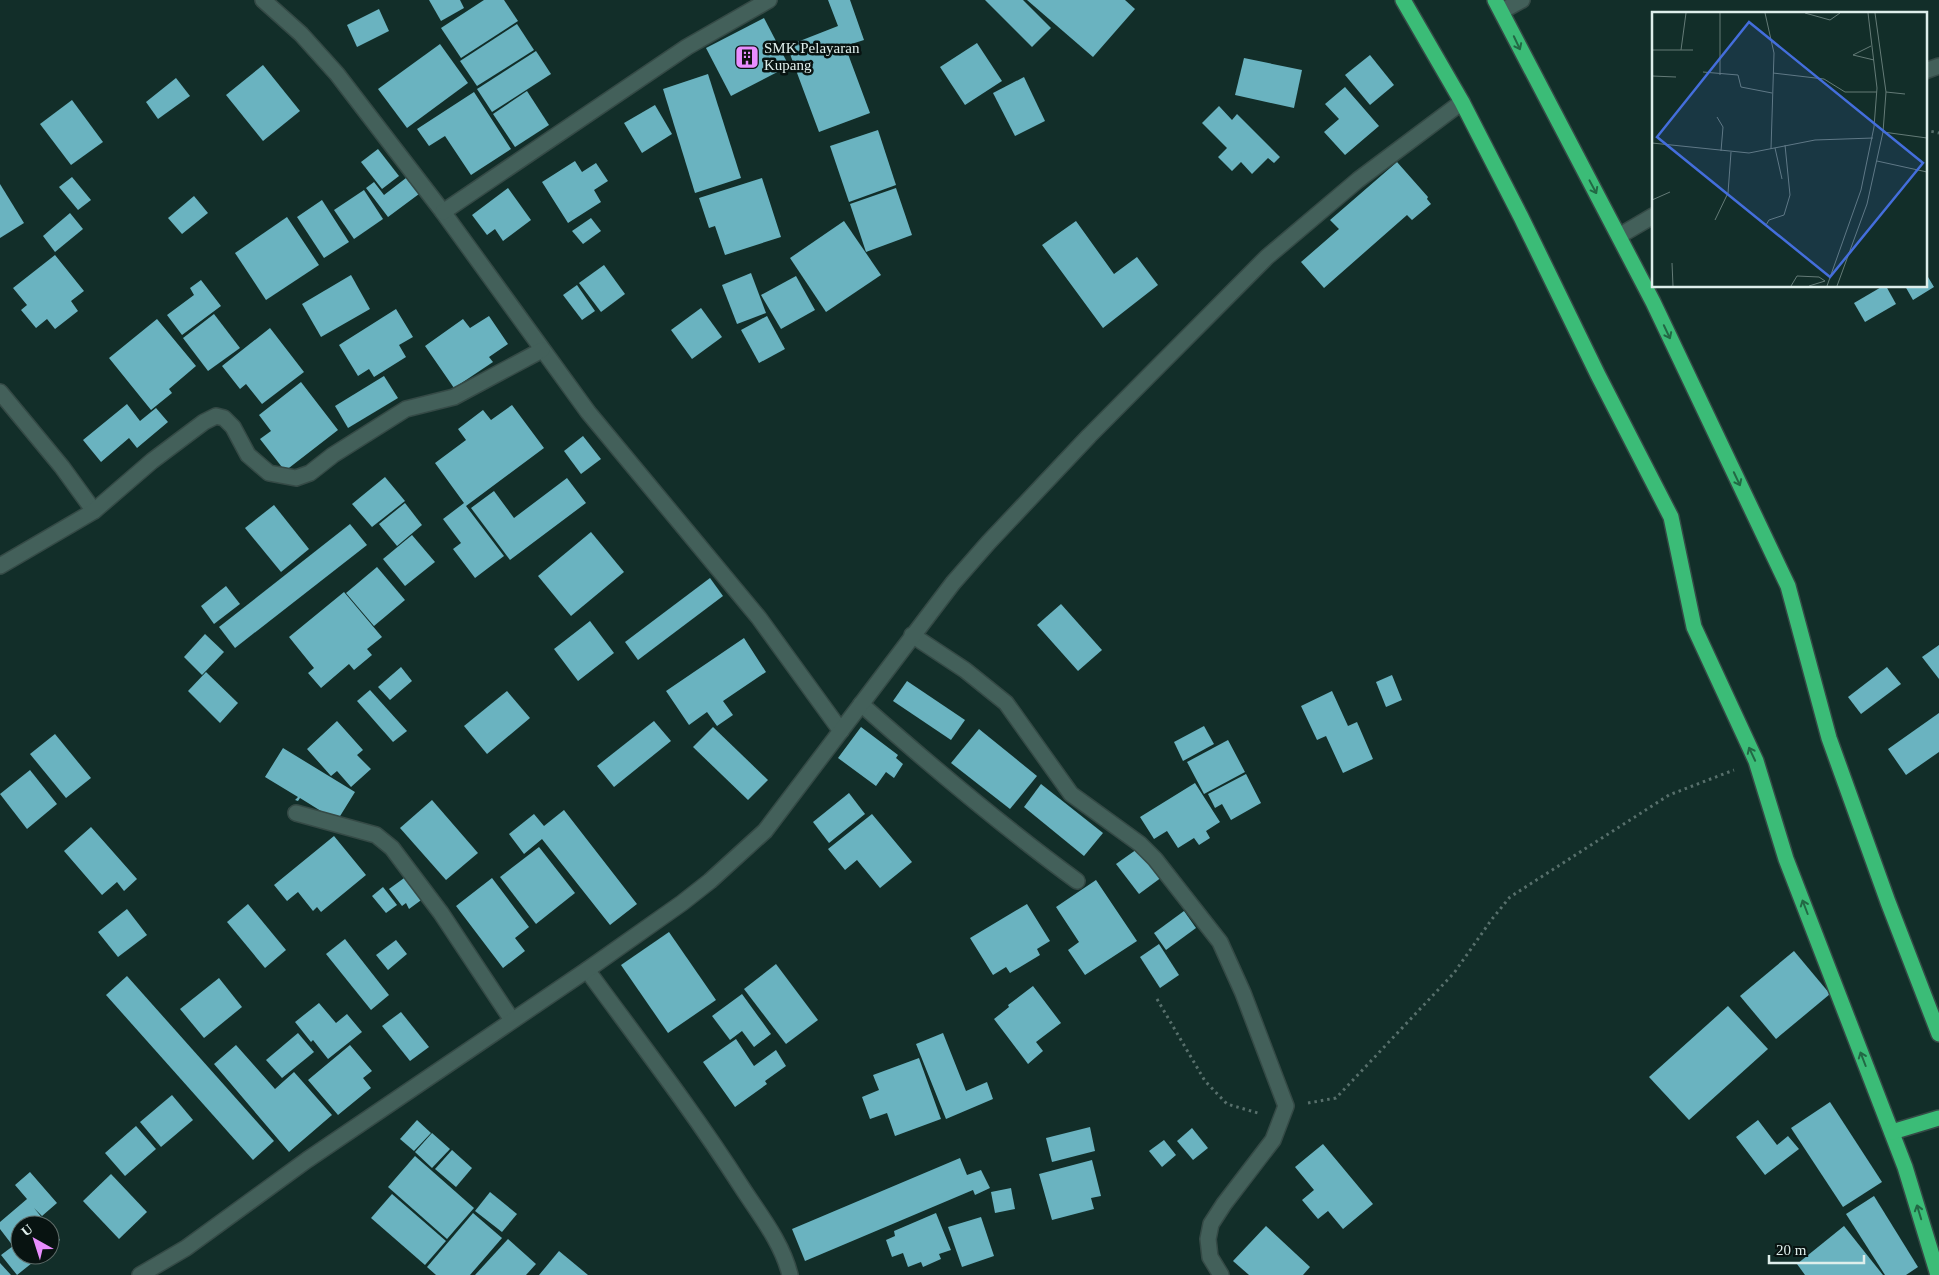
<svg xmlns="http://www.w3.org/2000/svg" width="1939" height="1275" font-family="'Times New Roman',serif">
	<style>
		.building { fill: #6ab3c0 }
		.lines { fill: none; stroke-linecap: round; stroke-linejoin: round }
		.minor-casing { stroke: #354a46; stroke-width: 18 }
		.highway-casing { stroke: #354a46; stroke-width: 18 }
		.path { stroke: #58706c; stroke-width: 3; stroke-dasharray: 2.5 4; stroke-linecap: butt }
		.minor { stroke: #43605a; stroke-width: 15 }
		.highway { stroke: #3bbc77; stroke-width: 15 }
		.oneway { stroke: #226844 }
		.labels { text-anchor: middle; stroke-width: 5; stroke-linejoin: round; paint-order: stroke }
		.poi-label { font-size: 15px; fill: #deeeeb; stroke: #081311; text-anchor: start }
		.inset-road { fill: none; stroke: #647b77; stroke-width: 1 }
		.view { fill: #446edc; fill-opacity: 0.15; stroke: #446edc; stroke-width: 2.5 }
		.inset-edge { fill: none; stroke: #deeeeb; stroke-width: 2.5 }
	</style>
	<rect width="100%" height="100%" fill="#122e29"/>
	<g class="building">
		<path d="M429,0H460L464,8L441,21Z"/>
		<path d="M484,0H504L518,21L461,58L441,28Z"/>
		<path d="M828,0H850L864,40L845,46L870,113L819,132L787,46L838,26Z"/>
		<path d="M985,0H1023L1051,28L1032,47Z"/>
		<path d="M1027,0H1125L1135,9L1093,57Z"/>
		<path d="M379,9L389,31L357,47L347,25Z"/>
		<path d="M764,18L789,66L731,96L706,48Z"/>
		<path d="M517,24L534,50L477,86L460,61Z"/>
		<path d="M977,43L1002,81L965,105L940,67Z"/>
		<path d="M440,44L468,83L407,128L378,89Z"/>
		<path d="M536,51L551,74L492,112L477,89Z"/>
		<path d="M1370,55L1394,85L1370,105L1345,75Z"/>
		<path d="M1244,58L1302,70L1294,108L1235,95Z"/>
		<path d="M263,65L300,111L263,141L226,95Z"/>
		<path d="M708,74L741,178L695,193L663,89Z"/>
		<path d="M1024,77L1045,121L1015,136L993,93Z"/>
		<path d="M176,78L190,96L158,119L146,102Z"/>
		<path d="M1345,87L1379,126L1345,155L1324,132L1339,119L1325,104Z"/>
		<path d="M527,91L549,125L515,147L493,114Z"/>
		<path d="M474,92L511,149L471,175L445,136L429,146L417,129Z"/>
		<path d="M72,100L103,142L71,165L40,124Z"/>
		<path d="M655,105L672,134L642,153L624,123Z"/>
		<path d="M1219,106L1232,120L1237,114L1280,157L1274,163L1268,158L1252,174L1241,162L1232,171L1218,157L1227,148L1202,123Z"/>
		<path d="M878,130L896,185L849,202L830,146Z"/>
		<path d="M378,149L399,176L382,189L361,162Z"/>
		<path d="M575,161L582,172L596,163L608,181L594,190L601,202L568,223L542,182Z"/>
		<path d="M1397,162L1428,197L1427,199L1431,204L1412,220L1407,215L1324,288L1301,262L1339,229L1330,220Z"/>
		<path d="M72,177L91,200L78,210L59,187Z"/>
		<path d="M406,178L419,194L388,217L366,188L374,182L384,195Z"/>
		<path d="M762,178L781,237L725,255L715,226L709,228L699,198Z"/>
		<path d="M0,184L24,223L0,238Z"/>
		<path d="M508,188L531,220L503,241L495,229L487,235L472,215Z"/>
		<path d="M896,188L912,235L866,252L850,204Z"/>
		<path d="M364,190L383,219L354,239L334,210Z"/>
		<path d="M194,196L208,213L182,234L168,218Z"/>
		<path d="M322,200L349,242L324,258L297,217Z"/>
		<path d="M70,213L83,229L55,252L43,236Z"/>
		<path d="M287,217L319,265L266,300L235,253Z"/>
		<path d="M591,218L601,231L583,244L572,231Z"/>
		<path d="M844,221L881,275L826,312L790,258Z"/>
		<path d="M1076,221L1114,274L1137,257L1158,285L1103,328L1042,245Z"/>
		<path d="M55,255L84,291L71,301L78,311L55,329L47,319L36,328L21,310L27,305L13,288Z"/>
		<path d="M604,265L625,294L601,312L579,283Z"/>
		<path d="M1925,272L1934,287L1913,300L1905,286H1925Z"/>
		<path d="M751,273L766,313L737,324L722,285Z"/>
		<path d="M351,275L370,309L321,337L302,304Z"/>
		<path d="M796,276L815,310L781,329L761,295Z"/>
		<path d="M201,280L221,306L182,335L167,315L194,295L190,288Z"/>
		<path d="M577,285L595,311L582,320L563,295Z"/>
		<path d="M1883,286H1886L1896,304L1865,322L1854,303Z"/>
		<path d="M701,308L722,337L692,359L671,330Z"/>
		<path d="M396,309L413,337L399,345L406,357L374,377L369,369L358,376L339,345Z"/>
		<path d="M214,314L240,348L208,371L183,338Z"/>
		<path d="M489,316L508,344L489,357L493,362L454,388L425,346L463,319L470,328Z"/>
		<path d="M767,316L785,349L759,363L741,330Z"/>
		<path d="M157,319L196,366L169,389L172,393L151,410L109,358Z"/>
		<path d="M270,328L304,372L262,404L246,384L240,389L222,366Z"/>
		<path d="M384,376L398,398L348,428L335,406Z"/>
		<path d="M301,382L338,430L285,471L260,439L271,431L259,415Z"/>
		<path d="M127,404L140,421L156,408L168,422L137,448L129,438L101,462L83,440Z"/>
		<path d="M512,405L544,448L466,506L504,556L475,578L453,549L461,543L443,519L464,503L435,463L466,440L458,429L483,410L491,420Z"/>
		<path d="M583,436L601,459L581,474L564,451Z"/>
		<path d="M385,477L405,501L372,527L352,504Z"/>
		<path d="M567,478L586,503L510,560L471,508L494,491L514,518Z"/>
		<path d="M405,503L422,525L397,546L379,524Z"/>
		<path d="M274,505L309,549L281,572L245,528Z"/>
		<path d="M350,524L367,545L235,648L219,627Z"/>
		<path d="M591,532L624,572L571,616L538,576Z"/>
		<path d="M412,535L435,562L405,586L383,559Z"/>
		<path d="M377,567L405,600L374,626L346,593Z"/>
		<path d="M710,578L723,596L638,660L625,642Z"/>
		<path d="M226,586L240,604L214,624L201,606Z"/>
		<path d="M344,592L382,637L367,649L372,655L354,670L349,664L321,688L308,673L314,668L289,637Z"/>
		<path d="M1061,604L1102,650L1078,671L1037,625Z"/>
		<path d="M590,621L614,653L578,681L554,649Z"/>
		<path d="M205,634L224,652L202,675L184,657Z"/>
		<path d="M744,638L766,672L723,701L733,715L717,726L707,712L689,725L666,691Z"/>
		<path d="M1939,645V679L1922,657Z"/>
		<path d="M401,667L412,681L390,700L378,687Z"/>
		<path d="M1887,667L1901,684L1861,714L1848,697Z"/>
		<path d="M206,672L238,703L220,723L188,691Z"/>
		<path d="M1392,675L1402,700L1386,707L1376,682Z"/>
		<path d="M907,681L965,720L951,740L893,701Z"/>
		<path d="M370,690L407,731L393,742L357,701Z"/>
		<path d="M507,691L530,718L487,754L464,726Z"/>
		<path d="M1332,691L1348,726L1357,722L1373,759L1343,773L1326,736L1317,740L1301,706Z"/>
		<path d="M1939,713V752L1906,775L1888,749Z"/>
		<path d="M337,721L363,750L357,755L371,769L351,787L337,771L331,776L307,749Z"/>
		<path d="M654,721L671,741L614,787L597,766Z"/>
		<path d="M1204,726L1214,744L1183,761L1174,742Z"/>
		<path d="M713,727L768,780L748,800L693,747Z"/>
		<path d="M861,727L898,755L896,758L903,764L894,778L886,772L876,786L838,758Z"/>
		<path d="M979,729L1037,776L1010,809L951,763Z"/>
		<path d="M55,734L91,778L66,798L30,754Z"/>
		<path d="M1228,740L1245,772L1204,794L1187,762Z"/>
		<path d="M283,748L355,792L337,821L300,798L298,801L295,800L298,797L265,777Z"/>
		<path d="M30,770L57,804L27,829L0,794Z"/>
		<path d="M1246,774L1261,803L1231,820L1222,804L1215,808L1208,794Z"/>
		<path d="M1195,783L1220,822L1206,831L1210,838L1199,845L1194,838L1178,848L1167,831L1154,839L1140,817Z"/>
		<path d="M1041,784L1103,833L1084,856L1024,807Z"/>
		<path d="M849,793L865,814L829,843L813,822Z"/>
		<path d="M432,800L478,853L446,880L400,828Z"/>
		<path d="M564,810L637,904L610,925L542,839L524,854L509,834L534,814L544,826Z"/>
		<path d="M872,814L912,862L880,888L857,860L845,870L828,849Z"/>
		<path d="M91,827L137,879L124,891L117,882L102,895L64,851Z"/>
		<path d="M334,836L366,875L321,912L317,907L313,911L298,892L287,901L274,885Z"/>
		<path d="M539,847L575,893L536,924L500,877Z"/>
		<path d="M1140,847L1162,877L1139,894L1116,864Z"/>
		<path d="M411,873L424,898L409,909L406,903L402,906L389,889Z"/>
		<path d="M492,878L529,927L515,938L525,951L503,968L456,906Z"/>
		<path d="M1096,880L1137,941L1085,975L1068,950L1079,942L1056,907Z"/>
		<path d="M383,887L397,905L386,913L372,896Z"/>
		<path d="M248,904L286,950L265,968L227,922Z"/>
		<path d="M1027,904L1050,941L1037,949L1040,955L1010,973L1006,967L993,975L970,938Z"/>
		<path d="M127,909L147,935L118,957L98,932Z"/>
		<path d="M1184,911L1196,928L1166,950L1154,933Z"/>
		<path d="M669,932L716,1000L668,1033L621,965Z"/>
		<path d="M345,939L389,995L371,1010L326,954Z"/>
		<path d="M396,940L407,954L388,970L376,955Z"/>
		<path d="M1159,944L1179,975L1160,988L1140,957Z"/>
		<path d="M1794,951L1830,994L1776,1039L1740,996Z"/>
		<path d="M776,964L818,1020L786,1044L744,989Z"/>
		<path d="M127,976L274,1141L253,1160L106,995Z"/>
		<path d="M219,978L242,1007L204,1038L180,1009Z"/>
		<path d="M1033,986L1061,1023L1036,1042L1043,1051L1028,1064L994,1019L1009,1007L1008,1005Z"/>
		<path d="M742,994L771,1034L754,1047L742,1031L730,1040L712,1016Z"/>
		<path d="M319,1003L336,1023L347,1014L362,1032L328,1059L313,1040L311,1042L295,1022Z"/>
		<path d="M1728,1006L1768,1049L1689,1120L1649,1077Z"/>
		<path d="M401,1012L429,1047L410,1061L382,1026Z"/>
		<path d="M298,1033L314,1052L282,1078L266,1060Z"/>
		<path d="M943,1033L966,1091L987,1082L993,1099L946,1119L916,1044Z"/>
		<path d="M736,1039L754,1066L776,1050L786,1066L765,1081L767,1084L735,1107L703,1062Z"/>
		<path d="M236,1045L275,1089L294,1072L332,1115L289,1152L214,1064Z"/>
		<path d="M350,1045L372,1071L363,1078L371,1088L338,1115L308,1080Z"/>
		<path d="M919,1058L941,1119L895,1136L887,1113L870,1119L862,1097L879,1090L873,1075Z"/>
		<path d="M172,1095L193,1120L161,1147L140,1122Z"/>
		<path d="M1830,1102L1882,1182L1843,1207L1791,1128Z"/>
		<path d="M417,1120L431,1133L414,1151L400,1139Z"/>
		<path d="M1758,1120L1777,1145L1788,1136L1799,1149L1765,1175L1736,1137Z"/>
		<path d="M136,1126L156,1149L125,1176L105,1153Z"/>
		<path d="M1090,1127L1095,1151L1052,1162L1046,1138Z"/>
		<path d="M1192,1128L1208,1148L1193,1160L1177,1141Z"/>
		<path d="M432,1133L450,1149L432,1168L415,1152Z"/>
		<path d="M1164,1140L1176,1155L1162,1167L1149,1151Z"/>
		<path d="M1323,1144L1373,1204L1343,1229L1328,1211L1318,1219L1302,1200L1314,1190L1295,1167Z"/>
		<path d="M452,1150L472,1168L456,1187L435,1169Z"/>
		<path d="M415,1156L474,1208L447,1239L388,1187Z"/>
		<path d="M960,1158L967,1175L981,1170L990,1188L975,1195L973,1190L805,1261L792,1229Z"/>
		<path d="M1092,1160L1101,1196L1091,1198L1094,1209L1052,1220L1039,1174Z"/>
		<path d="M30,1172L57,1203L42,1216L34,1208L48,1225H20V1255H42L17,1275L1,1255L13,1246L0,1229V1222L27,1199L15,1185Z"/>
		<path d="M111,1174L147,1212L119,1239L83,1201Z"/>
		<path d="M1011,1188L1015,1209L995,1213L991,1192Z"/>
		<path d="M490,1192L517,1214L502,1232L475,1211Z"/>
		<path d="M392,1194L446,1241L425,1265L371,1218Z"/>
		<path d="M1874,1196L1918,1267L1906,1275H1885L1846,1214Z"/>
		<path d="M473,1213L502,1238L470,1275H436L427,1267Z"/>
		<path d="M936,1213L951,1250L939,1254L941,1259L923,1267L921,1262L908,1267L903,1253L892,1257L886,1240L895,1236L894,1231Z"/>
		<path d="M981,1217L994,1256L962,1267L948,1227Z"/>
		<path d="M1266,1226L1310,1267L1303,1275H1249L1233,1261Z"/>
		<path d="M1844,1226L1883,1275H1805L1797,1264Z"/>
		<path d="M50,1227L60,1240L50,1249Z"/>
		<path d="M508,1239L536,1264L526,1275H475Z"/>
		<path d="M559,1251L588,1275H539Z"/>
		<path d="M0,1263L11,1275H0Z"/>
	</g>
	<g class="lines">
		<g class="minor-casing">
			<g id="minor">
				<path d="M263,0L301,34L337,74L443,212L588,412L759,618L841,731"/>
				<path d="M1502,11L1522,0"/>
				<path d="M1925,71L1939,66"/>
				<path d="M443,212L687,47L769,0"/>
				<path d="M1619,236L1653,216"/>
				<path d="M0,392L62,467L94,511"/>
				<path d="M0,566L94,511L152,461L204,422L216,416L224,418L233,427L248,455L269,473L296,478L310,473L333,455L406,409L454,397L542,350"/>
				<path d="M912,635L965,670L1006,703L1071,794L1140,844L1155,859L1220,942L1243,993L1286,1106L1273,1140L1224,1204L1211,1224L1208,1239L1210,1257L1221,1275"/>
				<path d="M861,704C931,766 1002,826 1077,881"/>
				<path d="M296,813L376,835L392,848L441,913L512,1020"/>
				<path d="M587,970C639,1041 693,1111 741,1186C759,1214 782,1242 790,1275"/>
				<path d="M140,1275L186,1248L307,1160L587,970L682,903L710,881L765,831L953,583L988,543L1089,436L1267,257L1358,180L1462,102"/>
			</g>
		</g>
		<g class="highway-casing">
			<g id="highway">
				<path d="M1403,0L1462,102L1521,217L1598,375L1671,517L1694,627L1756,761L1786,859L1905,1167L1938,1275"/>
				<path d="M1495,0L1653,302L1788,586L1829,738L1888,902L1939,1034"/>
				<path d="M1892,1132L1939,1118"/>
			</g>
		</g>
		<g class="path">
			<path d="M1925,130L1939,133"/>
			<path d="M1157,999L1205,1081L1227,1104L1258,1113"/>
			<path d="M1308,1103L1336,1098L1454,973L1492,919L1510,897L1669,795L1734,770"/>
		</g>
		<use href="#minor" class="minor"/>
		<use href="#highway" class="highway"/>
	</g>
	<defs><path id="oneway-shaft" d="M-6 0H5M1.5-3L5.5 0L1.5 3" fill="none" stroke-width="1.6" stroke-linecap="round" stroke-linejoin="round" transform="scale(1.25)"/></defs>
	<g class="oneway">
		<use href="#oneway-shaft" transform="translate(1517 43) rotate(65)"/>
		<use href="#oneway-shaft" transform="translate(1593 187) rotate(62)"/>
		<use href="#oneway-shaft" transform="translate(1667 332) rotate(65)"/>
		<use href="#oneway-shaft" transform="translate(1737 479) rotate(65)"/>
		<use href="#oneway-shaft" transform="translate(1752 754) rotate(-115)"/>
		<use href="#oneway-shaft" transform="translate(1805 907) rotate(-111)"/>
		<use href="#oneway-shaft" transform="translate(1863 1059) rotate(-111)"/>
		<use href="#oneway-shaft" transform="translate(1919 1212) rotate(-107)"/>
	</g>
	<defs>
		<g id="building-square" transform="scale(1.25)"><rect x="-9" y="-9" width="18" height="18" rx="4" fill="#e98dfe" stroke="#081311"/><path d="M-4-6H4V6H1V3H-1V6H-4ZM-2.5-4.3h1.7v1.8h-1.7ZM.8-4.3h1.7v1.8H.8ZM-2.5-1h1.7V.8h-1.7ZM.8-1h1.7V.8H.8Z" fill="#111"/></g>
	</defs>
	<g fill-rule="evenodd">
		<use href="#building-square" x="747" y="57"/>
	</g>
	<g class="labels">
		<g class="poi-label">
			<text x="764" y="53">SMK Pelayaran<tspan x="764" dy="17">Kupang</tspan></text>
		</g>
	</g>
	<g transform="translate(1652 12)">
		<rect width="275" height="275" fill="#122e29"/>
		<path class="inset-road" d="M68,1V63M113,1L122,41L119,137M153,1L178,8L188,1M219,34L201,43L222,48M0,38H41M29,38L34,1M51,60L86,63L89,75L120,81M121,61L172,67L193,80H225M0,64L24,65M234,80L253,82M65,105L71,115L69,139M231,120L275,126M0,131L97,141L163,128L221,126M123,136L130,167M225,149L275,160M0,188L18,180M63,208L76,181L79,140M114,213L117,208L132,203L138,183L133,133M20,251L21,274M139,274L145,264L167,265L173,269M157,274L173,269M175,274L209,178L222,115L225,76L216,1M185,274L215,192L231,120L234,80L223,1"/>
		<path class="view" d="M97,10L271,151L178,265L5,125Z"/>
		<rect width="275" height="275" class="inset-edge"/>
	</g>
	<g transform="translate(35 1240) rotate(321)"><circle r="24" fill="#081311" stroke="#5e6b68"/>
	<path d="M0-4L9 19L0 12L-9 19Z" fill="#e98dfe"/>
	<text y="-8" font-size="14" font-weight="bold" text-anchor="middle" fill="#deeeeb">U</text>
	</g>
	<path d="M1769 1255v8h95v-8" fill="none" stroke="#deeeeb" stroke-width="2.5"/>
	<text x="1776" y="1255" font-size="15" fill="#deeeeb" stroke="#081311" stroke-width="4" paint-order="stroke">20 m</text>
</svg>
